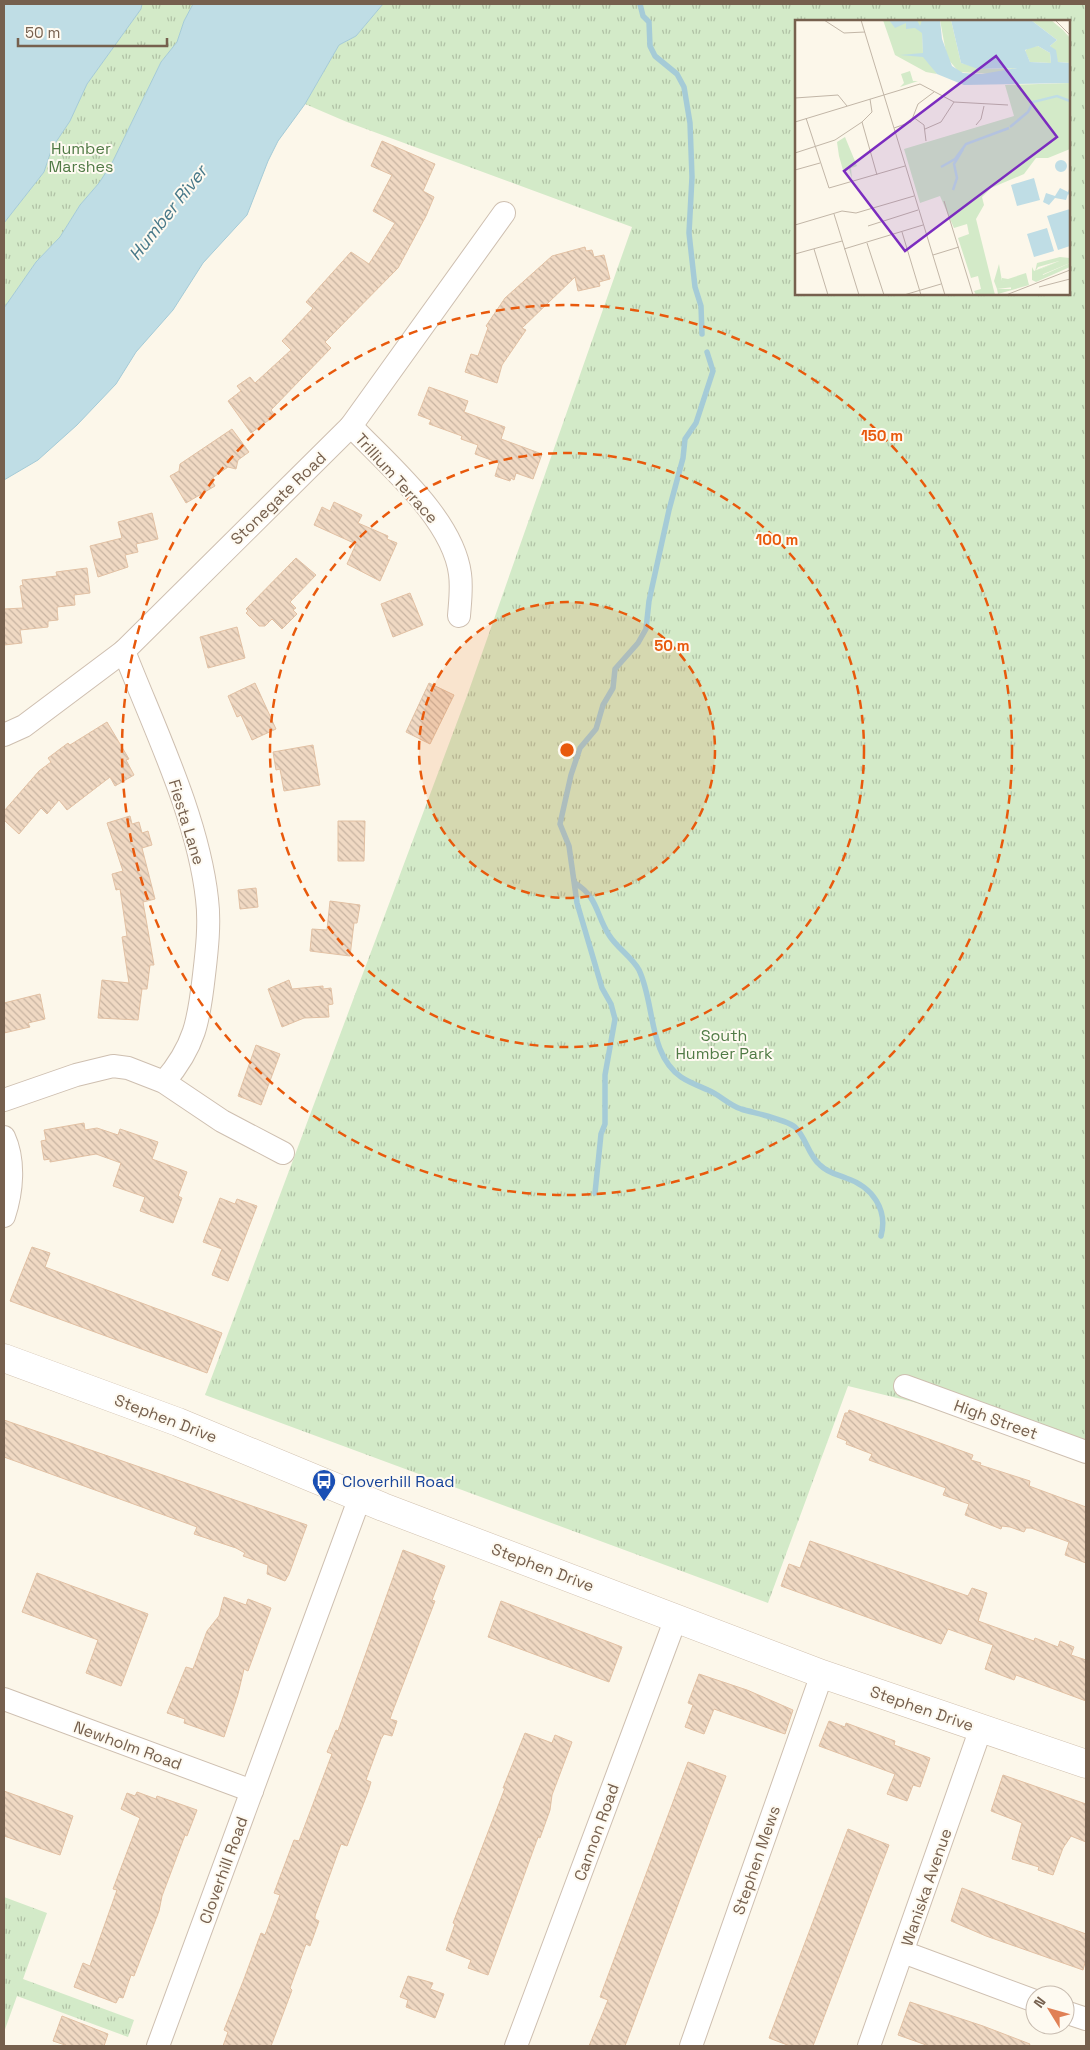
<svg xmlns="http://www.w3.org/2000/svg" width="1090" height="2050" font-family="'Space Grotesk',sans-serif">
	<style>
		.park { fill: url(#park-tufts); fill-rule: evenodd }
		.water { fill: #bfdde5; stroke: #a5cbd7 }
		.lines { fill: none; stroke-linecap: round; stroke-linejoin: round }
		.stream { stroke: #a5cbd7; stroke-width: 5.5 }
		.building { fill: url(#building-back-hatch); stroke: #e2c1a4 }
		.street-casing { stroke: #cebfb0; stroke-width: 24 }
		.secondary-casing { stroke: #d1c0ae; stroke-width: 29 }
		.street { stroke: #fff; stroke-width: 22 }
		.secondary { stroke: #fff; stroke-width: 28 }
		.ring { fill: none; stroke: #e8590c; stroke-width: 2.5; stroke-dasharray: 9 6 }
		.labels { text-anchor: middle; stroke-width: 4; stroke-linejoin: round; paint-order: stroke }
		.park-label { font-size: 16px; fill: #517b46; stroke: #fefaf1 }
		.street-label { font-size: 16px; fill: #76604e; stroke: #fefaf1 }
		.transit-label { font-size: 16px; fill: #164399; stroke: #fefaf1; text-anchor: start }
		.water-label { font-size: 18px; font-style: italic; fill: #487989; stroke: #fefaf1 }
		.inset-river { fill: none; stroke: #bfdde5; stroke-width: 2.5 }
		.inset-road { fill: none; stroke: #c2b6a7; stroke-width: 1 }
		.view { fill: #7b2cbf; fill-opacity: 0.15; stroke: #7b2cbf; stroke-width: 2.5 }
		.inset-edge { fill: none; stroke: #76604e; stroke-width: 2.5 }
		.centre { fill: #e8590c; stroke: #fefaf1; stroke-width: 2.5 }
		.ring-label { font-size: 15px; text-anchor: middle; font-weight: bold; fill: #e8590c; stroke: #fefaf1; stroke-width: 4; stroke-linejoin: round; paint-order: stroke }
	</style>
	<defs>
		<pattern id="park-tufts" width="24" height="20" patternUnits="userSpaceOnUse" patternTransform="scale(1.25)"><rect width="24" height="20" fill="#d3eac8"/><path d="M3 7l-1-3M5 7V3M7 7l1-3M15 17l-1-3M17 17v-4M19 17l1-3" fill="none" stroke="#b0c1a5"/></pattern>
		<pattern id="building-back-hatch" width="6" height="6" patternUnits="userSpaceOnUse" patternTransform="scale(1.25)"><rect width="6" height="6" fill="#f0d9c3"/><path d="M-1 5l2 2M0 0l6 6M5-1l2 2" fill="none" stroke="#c7b3a1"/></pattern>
	</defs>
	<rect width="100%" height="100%" fill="#fcf7ea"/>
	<g class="park">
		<path d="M142,4H193L184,21L177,42L161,62L112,163L99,183L80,205L60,237L36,262L4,308V223L44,172L52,148L70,121L87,84L141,9Z"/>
		<path d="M383,4H1086V1444L848,1386L768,1603L205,1395L468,693L632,227L347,122L305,104L339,45L356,36ZM796,21H1069V294H796Z"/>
		<path d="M4,1897L47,1913L23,1979L134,2020L128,2037L17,1996L4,2032Z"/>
	</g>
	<g class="water">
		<path d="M4,4H142L141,9L87,84L70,121L52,148L44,172L4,223Z"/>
		<path d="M193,4H383L356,36L339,45L305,104L278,141L268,161L247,215L203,263L173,310L136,352L116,384L77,425L38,460L4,480V308L36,262L60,237L80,205L99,183L112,163L161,62L177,42L184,21Z"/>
	</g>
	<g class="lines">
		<g class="stream">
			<path d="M640,4L643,16L649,22L650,46L655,56L677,74L684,87L690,123L692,177L689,233L695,287L701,306L702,334"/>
			<path d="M575,883C598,897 596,915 609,935C617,948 632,957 639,970C655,1003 648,1054 681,1077C690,1083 699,1086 708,1090C720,1095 729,1105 741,1109C754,1113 786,1119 795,1127C806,1137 808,1155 820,1165C828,1173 836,1174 846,1178C873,1187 888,1210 881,1236"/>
			<path d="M595,1193L601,1134L605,1124V1075L615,1019L611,1004L602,988L577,903L569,846L560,824L571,775L580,748L596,729L603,705L613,688L615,669L638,643L646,629L649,601L669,510L683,458L685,439L696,423L713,371L707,352"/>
		</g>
	</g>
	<g class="building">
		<path d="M382,141L435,164L423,191L434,197L426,216L398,268L325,342L331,348L271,410L274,414L267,418L269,420L251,433L228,401L241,391L237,386L250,377L255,383L291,350L282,341L313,308L306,302L351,252L369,264L395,223L373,211L392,175L371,166Z"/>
		<path d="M585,247L586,251L592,250L594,257L604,255L610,279L599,282L600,286L578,291L575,277L522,328L526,330L502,365L497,383L465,372L471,354L478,356L488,328L486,326L505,298L552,256Z"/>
		<path d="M429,387L468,401L464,412L505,427L501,439L542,454L533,479L516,473L514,480L511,478L510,481L495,476L499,463L475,454L478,445L461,439L462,436L429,424L431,420L418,415Z"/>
		<path d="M232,429L249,452L238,460L236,469L228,467L211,479L215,486L186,503L170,476L179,471L180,464Z"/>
		<path d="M334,502L362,515L358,523L388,536L387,539L397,543L380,581L347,564L356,544L314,525L322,507L330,511Z"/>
		<path d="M152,513L158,539L136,544L138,552L125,555L128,567L98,577L90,546L122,538L118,522Z"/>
		<path d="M296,558L316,575L290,602L296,608L293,610L297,614L282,629L272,619L265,626H259L246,613L248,611L246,609Z"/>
		<path d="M87,568L90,593L74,595L75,605L57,607L58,620L48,621V627L20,630L22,643L4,645V609L23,608L20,586L23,585L22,580L57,576L56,572Z"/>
		<path d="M410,593L423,625L393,637L381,604Z"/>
		<path d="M237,627L245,658L208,668L200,637Z"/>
		<path d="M255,683L276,729L252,740L241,715L237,717L228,696Z"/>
		<path d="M429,683L454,695L430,744L406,732Z"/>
		<path d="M107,722L129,759L126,760L134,775L115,786L110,777L67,810L59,800L47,814L41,808L19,834L4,820V811L39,771L51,762L48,758L68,743L70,745Z"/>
		<path d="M313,745L320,785L284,791L280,769L276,770L273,752Z"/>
		<path d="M130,816L132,824L139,822L142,833L148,831L152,845L142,848L155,899L143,902L154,965H150L147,989H142L138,1020L98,1018L102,980L129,983L122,937L127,936L120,889L116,890L112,874L123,871L107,823Z"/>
		<path d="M338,821H365L364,861H338Z"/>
		<path d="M256,888L258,907L240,909L238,890Z"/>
		<path d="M330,901L360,905L357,923H354L350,956L310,951L312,929L327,930Z"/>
		<path d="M289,980L292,989L323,986V989L331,988L333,1004L328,1005L329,1017L304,1018L282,1027L268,989Z"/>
		<path d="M40,994L45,1019L28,1023L30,1027L4,1033V1003Z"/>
		<path d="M256,1045L280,1054L261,1105L238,1096Z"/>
		<path d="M84,1123L85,1130L97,1128L118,1135L120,1129L158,1142L152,1159L187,1172L178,1196L182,1198L173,1223L140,1211L145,1197L113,1186L121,1163L96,1154L50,1162V1159L44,1160L41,1141L46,1140L44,1130Z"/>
		<path d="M220,1198L235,1204L237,1199L257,1206L228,1281L212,1275L222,1249L203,1242Z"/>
		<path d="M32,1247L50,1253L45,1267L222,1333L207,1373L10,1301Z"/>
		<path d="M849,1410L973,1455L971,1460L981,1463L980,1465L1030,1481L1029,1486L1086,1507V1563L1065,1555L1069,1542L1031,1528H1026L1024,1532L1010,1527L1002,1526L1001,1529L965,1515L969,1504L943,1495L946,1488L869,1460L872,1454L846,1444L847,1441L837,1437L845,1413H848Z"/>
		<path d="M4,1420L307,1525L289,1574L285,1581L267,1574L268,1565L243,1556L245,1553L236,1548L194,1534L197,1527L4,1457Z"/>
		<path d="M810,1541L968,1596L972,1588L987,1593L978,1621L1034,1641L1035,1638L1058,1647L1060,1641L1074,1647L1071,1655L1086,1660V1701L1016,1675L1014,1680L985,1669L993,1645L948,1629L941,1644L781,1586L789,1564L800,1568Z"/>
		<path d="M403,1550L445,1566L432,1600L435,1601L392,1713L390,1719L397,1721L392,1736L384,1734L381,1739L366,1780L371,1782L368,1792L347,1846L341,1844L315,1916V1919L319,1921L310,1946L306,1944L290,1988L292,1990L271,2046H223L228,2032L224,2030L244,1979L261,1933L265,1935L280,1895L274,1893L294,1840L299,1841L332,1754L327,1752L336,1730L338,1731Z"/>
		<path d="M37,1573L148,1614L121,1686L86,1673L98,1640L22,1612Z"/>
		<path d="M224,1597L246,1605L248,1599L271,1608L248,1671L244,1669L238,1694L224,1737L184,1723L185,1719L167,1713L186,1667L193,1669L207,1631L219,1616Z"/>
		<path d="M501,1601L622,1647L609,1682L488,1637Z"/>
		<path d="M699,1674L747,1690L793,1710L785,1734L714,1709L704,1734L685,1727L693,1705L688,1703Z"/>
		<path d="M829,1721L845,1727L846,1723L895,1741L894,1745L930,1758L920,1787L913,1785L907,1801L887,1794L895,1774L819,1746Z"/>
		<path d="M525,1733L552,1743L555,1735L572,1742L552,1795L550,1810L540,1838L538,1837L488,1975L468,1968L471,1960L446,1950L455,1924L453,1923L505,1788H503Z"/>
		<path d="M688,1762L726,1776L625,2046H589L608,2000L600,1997Z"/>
		<path d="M1003,1775L1086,1804V1842L1071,1836L1063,1848L1053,1875L1038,1870L1039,1867L1012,1859L1022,1823L991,1811Z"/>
		<path d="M4,1791L73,1816L60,1855L4,1836Z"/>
		<path d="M137,1792L156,1799L157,1796L197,1810L187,1836L185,1835L162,1896L159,1911L134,1976L131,1975L123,1998L119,1997L116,2003L74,1987L83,1963L90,1966L117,1890L113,1889L140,1818L121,1809L127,1793L135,1796Z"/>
		<path d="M848,1829L889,1845L813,2046H790L769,2038Z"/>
		<path d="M962,1888L1086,1934V1959L1083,1970L986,1936L951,1921Z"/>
		<path d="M408,1976L433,1983L430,1989L444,1994L435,2018L406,2007L408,2000L400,1997Z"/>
		<path d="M910,2002L983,2026L1030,2044L1029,2046H929L898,2035Z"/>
		<path d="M62,2016L108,2034L104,2046H68L53,2041Z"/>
	</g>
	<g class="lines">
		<g class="street-casing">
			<g id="street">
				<path d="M351,426C388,465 453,519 460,574C462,588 460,602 459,616"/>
				<path d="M124,651C154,728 198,817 207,899C210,923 207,950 204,975C199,1020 195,1046 164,1082"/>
				<path d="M4,735L24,726L124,651L351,426L504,213"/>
				<path d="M4,1100L76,1075L113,1066L128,1068L164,1082L222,1121L283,1153"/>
				<path d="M4,1137C15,1161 12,1192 4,1216"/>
				<path d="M905,1386L1086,1452"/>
				<path d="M4,1699L252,1791"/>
				<path d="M903,1952L1035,2001"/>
				<path d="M1065,2012L1086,2019"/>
				<path d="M158,2046L360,1497"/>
				<path d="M516,2046L676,1618"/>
				<path d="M691,2046L822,1674"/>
				<path d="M869,2046L981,1728"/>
			</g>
		</g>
		<g class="secondary-casing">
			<path id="secondary" d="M4,1358L178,1422L383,1507L822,1674L1086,1764"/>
		</g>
		<use href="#street" class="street"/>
		<use href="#secondary" class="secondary"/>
	</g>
	<circle cx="567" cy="750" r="148" fill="#e8590c" fill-opacity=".12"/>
	<g class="ring">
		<circle cx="567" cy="750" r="148"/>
		<circle cx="567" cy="750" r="297"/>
		<circle cx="567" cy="750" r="445"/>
	</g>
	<defs>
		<g id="bus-pin" transform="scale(1.25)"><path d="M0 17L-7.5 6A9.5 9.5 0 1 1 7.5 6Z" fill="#1a4fb4" stroke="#fefaf1"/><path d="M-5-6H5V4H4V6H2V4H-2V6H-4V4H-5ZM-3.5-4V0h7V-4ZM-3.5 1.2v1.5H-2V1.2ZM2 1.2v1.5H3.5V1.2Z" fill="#fff"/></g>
	</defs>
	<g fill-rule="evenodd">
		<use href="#bus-pin" x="324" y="1481"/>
	</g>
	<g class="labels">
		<g class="park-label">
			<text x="81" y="154">Humber<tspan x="81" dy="18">Marshes</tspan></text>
			<text x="724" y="1041">South<tspan x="724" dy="18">Humber Park</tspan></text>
		</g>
		<g class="street-label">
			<text transform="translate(397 478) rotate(48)" y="6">Trillium Terrace</text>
			<text transform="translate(278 498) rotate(-44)" y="6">Stonegate Road</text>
			<text transform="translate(187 822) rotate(73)" y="6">Fiesta Lane</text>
			<text transform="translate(166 1418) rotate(21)" y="6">Stephen Drive</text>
			<text transform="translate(996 1419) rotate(20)" y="6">High Street</text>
			<text transform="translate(543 1567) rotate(21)" y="6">Stephen Drive</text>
			<text transform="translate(922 1708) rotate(19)" y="6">Stephen Drive</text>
			<text transform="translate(128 1745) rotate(20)" y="6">Newholm Road</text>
			<text transform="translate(596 1832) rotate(-70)" y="6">Cannon Road</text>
			<text transform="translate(756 1860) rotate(-71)" y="6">Stephen Mews</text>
			<text transform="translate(223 1870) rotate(-70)" y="6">Cloverhill Road</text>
			<text transform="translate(926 1887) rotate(-71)" y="6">Waniska Avenue</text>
		</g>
		<g class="transit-label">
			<text x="342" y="1487">Cloverhill Road</text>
		</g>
		<g class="water-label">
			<text transform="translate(168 213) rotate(-52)" y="6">Humber River</text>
		</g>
	</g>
	<g transform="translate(795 20)">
		<rect width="275" height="275" fill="#fcf7ea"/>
		<path d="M115,51L118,61H123L105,67L109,63L106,54ZM264,241L246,249L248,255L275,243V247L241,262L237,260V247L239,251ZM231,253L234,265L203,274L202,269H216V264L207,261V258L213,259Z" fill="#d3eac8"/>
		<path d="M265,237L275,238V243L239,258L246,249L264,241L243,247L240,252L242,243ZM204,244L207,261L222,262L219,267L202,269L199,261Z" fill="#d3eac8"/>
		<path d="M88,0H127L128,34L142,54L131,52L100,35ZM145,0H156L166,43L191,49L222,48L195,54L164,52L152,38ZM236,0H256L268,10L275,18V43L263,42L255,26L262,20ZM243,26L255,33L256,43L235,42L230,31L234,27ZM275,63V129L253,138H241L229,154L196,168L187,177L189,185L181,199L200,275H181L179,271L186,269L183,256L176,258L163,218L174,214L172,204L159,208L145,176L125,183L109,129L219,96L210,65ZM50,117L62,146L56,148L57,159L54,149L48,150L44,136L42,122Z" fill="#d3eac8"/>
		<path d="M94,0H122L125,6L127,0H145L147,19L157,46L168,53L187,54L222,48L183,49L166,43L156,0H236L262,20L255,26L261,30L263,42L275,43V63L169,65L142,54L128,37L105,35L128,33L127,13L120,8L111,9V3L100,8ZM243,26L255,33L256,43L235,42L230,30ZM260 146a6 6 0 1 1 12 0a6 6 0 1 1-12 0ZM239,158L245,180L222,186L216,165ZM275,166V176L273,174L271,180L260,178L254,185L248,182L251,173L260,176L265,168L273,172ZM275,189V226L263,230L252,196ZM252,208L259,231L239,237L232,214Z" fill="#bfdde5" fill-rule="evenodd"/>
		<path class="inset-river" d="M215,107L233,92L238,82L262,76L275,81M146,147L160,139L171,124L214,108M158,170L162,158L159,144L168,129"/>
		<path class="inset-road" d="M29,0L49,13L70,12M66,0L150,275M260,0L275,15M0,78L43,75L52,86M118,97L129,105L131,121M11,98L34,168L110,146M0,102L125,64L159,82L213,85M67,102L82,155M181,105L186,99L189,86M99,108L116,102L123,84L139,72M130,109L146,102L159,82M0,133L40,120L67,102L77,92L75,79M0,150L25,143M149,181L178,275M39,194L64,275M0,205L47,191L61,193L119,176M73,206L123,190M107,212L126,275M72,223L89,275M19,229L33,275M49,229L128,205M0,234L47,221M138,235L164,227M244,267L275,259M109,275L146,264M211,275L275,250"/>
		<path class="view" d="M201,36L262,117L110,231L49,151Z"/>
		<rect width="275" height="275" class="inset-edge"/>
	</g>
	<circle cx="567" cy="750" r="8" class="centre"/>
	<g class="ring-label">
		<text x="882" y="441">150 m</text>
		<text x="777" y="545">100 m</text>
		<text x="672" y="651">50 m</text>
	</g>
	<rect width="1090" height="2050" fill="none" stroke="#76604e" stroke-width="10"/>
	<g transform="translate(1050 2010) rotate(307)"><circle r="24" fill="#fefaf1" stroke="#c8bcb0"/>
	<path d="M0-4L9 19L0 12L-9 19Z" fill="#e08055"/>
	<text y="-8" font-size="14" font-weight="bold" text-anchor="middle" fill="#76604e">N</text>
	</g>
	<path d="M18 38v8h149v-8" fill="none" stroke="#76604e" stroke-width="2.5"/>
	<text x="25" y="38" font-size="15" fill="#76604e" stroke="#fefaf1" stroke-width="4" paint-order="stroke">50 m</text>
</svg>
